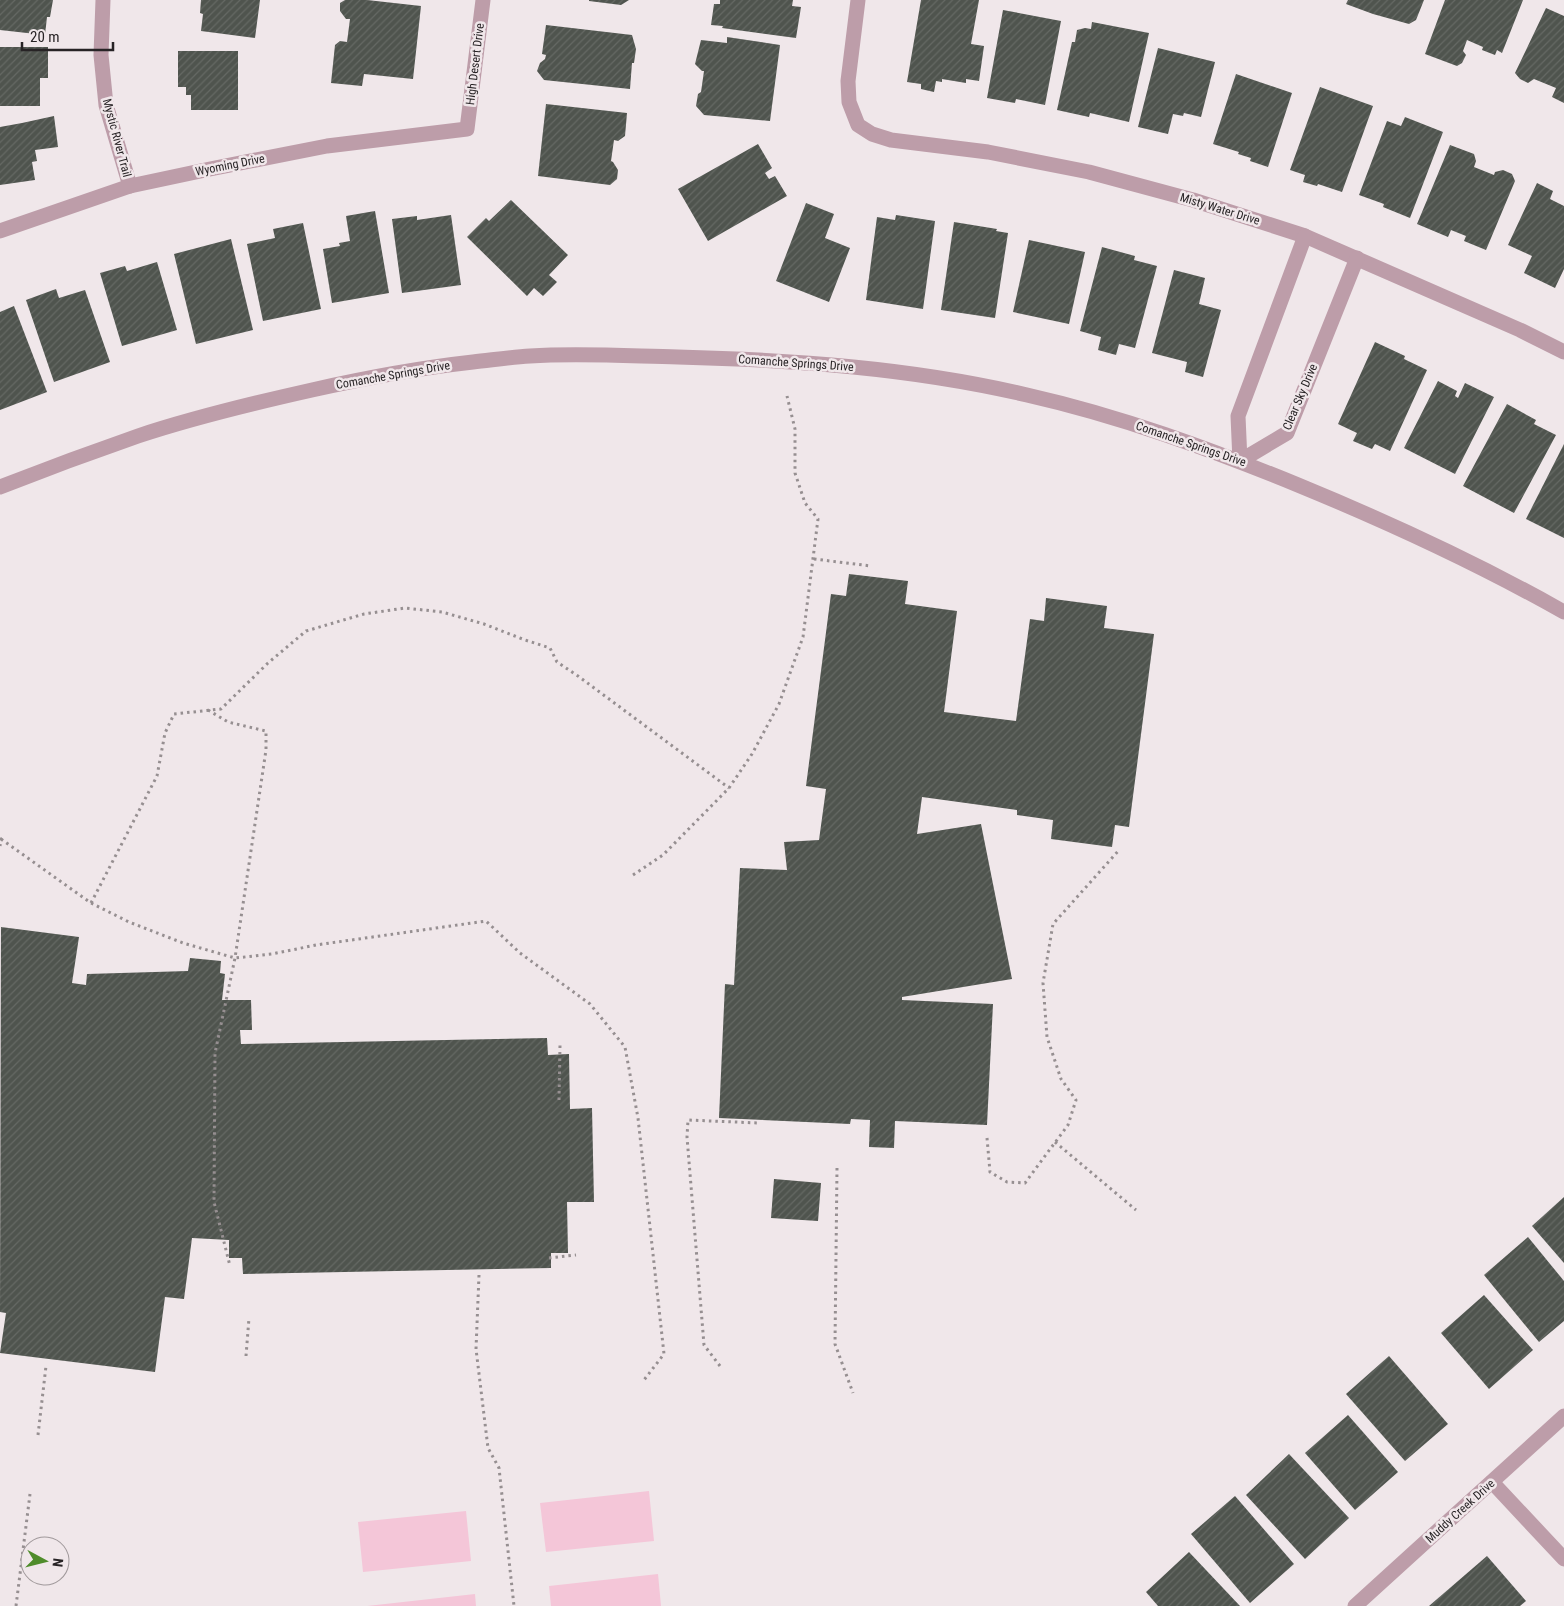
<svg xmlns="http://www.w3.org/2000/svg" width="1564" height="1606" font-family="'Roboto Condensed',sans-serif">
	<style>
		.grass { fill: #f4c6d8 }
		.building { fill: url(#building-hatch) }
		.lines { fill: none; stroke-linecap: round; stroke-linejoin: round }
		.path { stroke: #968f91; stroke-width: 3; stroke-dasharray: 2.5 4; stroke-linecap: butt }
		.street { stroke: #bd9da9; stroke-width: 15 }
		.labels { text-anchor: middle; stroke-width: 5; stroke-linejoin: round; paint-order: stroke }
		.street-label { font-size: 12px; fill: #272325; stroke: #f0e7ea }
	</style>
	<defs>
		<pattern id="building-hatch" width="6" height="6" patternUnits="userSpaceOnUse" patternTransform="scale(1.25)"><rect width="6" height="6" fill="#4f544e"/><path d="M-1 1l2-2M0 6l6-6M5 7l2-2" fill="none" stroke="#656964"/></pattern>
	</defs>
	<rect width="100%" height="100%" fill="#f0e7ea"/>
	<g class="grass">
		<path d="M649,1491L654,1541L546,1552L540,1503Z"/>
		<path d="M466,1511L471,1561L363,1572L358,1522Z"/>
		<path d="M658,1574L661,1606H551L549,1586Z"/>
		<path d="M475,1594L476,1606H367Z"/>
	</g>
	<g class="building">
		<path d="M0,0H53L50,17H47L45,35L0,30Z"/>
		<path d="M201,0H260L255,38L201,31L203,14L200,13Z"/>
		<path d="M345,0H367L421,6L413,79L364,74L362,86L331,83L335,45L340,41L347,42L350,19H346L340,11V3Z"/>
		<path d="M589,0H629L621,5L589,1Z"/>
		<path d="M720,0H793L792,6L801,7L796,38L722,28L723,26L711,25L714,4H720Z"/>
		<path d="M921,0H979L971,44L984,46L979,81L966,79V83L942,79V82L936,81L934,92L921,89V84L907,82Z"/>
		<path d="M1348,0H1424L1416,20L1409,24L1373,14L1346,4Z"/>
		<path d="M1445,0H1523L1502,53L1497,50L1495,55L1482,50L1483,47L1467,40L1463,51L1466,55L1462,63L1457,66L1425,54Z"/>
		<path d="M1546,8L1564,16V103L1552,97L1556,88L1534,79L1528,83L1520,79L1515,73Z"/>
		<path d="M1003,10L1061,21L1045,105L1016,99L1015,103L987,98Z"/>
		<path d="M1092,22L1149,33L1129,122L1090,113L1089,117L1057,110L1072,42H1075L1077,30L1085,28L1091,29Z"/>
		<path d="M546,25L632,35L636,49L634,63H632L630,89L544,80L537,71L540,63L545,59L546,55L542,54Z"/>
		<path d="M727,37L780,45L770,121L704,115L696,106L698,94L701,92L704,71H702L695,64L701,40L727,43Z"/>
		<path d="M0,47H48V78H40V106H0Z"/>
		<path d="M1158,48L1215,62L1201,117L1184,113L1183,116L1173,114L1168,134L1138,127Z"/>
		<path d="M178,51H238V110H191V95H186V87H178Z"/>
		<path d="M1236,74L1292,93L1268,167L1250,161L1251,158L1238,154L1239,152L1213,144Z"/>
		<path d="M1320,87L1373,106L1342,192L1318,184L1317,186L1303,182L1305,175L1290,170Z"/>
		<path d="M546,104L627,113L625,136L618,141L614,140L611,161L613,162L618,170L617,179L610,185L538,176Z"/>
		<path d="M54,116L58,147L35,150L37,161L32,162L35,180L0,185V127L22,123Z"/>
		<path d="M1405,117L1443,132L1410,218L1383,207L1384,204L1359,195L1387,121L1401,126Z"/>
		<path d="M758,144L772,168L765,173L769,179L775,176L787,196L708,241L678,189Z"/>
		<path d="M1450,145L1474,154L1476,161L1474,167L1494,175L1495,172L1503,170L1512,174L1515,181L1486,250L1464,241L1466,236L1451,230L1448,237L1417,224Z"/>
		<path d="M1537,183L1553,191L1550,199L1564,206V269L1555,288L1524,273L1532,256L1508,245Z"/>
		<path d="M511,200L568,255L549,275L557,282L543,296L534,288L527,296L467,237L486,218L489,221Z"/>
		<path d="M806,203L834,214L825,238L850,248L829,302L776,281Z"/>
		<path d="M375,211L389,293L332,303L323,249L340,246L339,243L350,241L346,216Z"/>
		<path d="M451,215L461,285L402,293L392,219L417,216V220Z"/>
		<path d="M896,215L935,221L923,309L866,300L877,217L895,220Z"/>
		<path d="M954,222L997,229L996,231L1008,233L995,318L941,310Z"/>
		<path d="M303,223L321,309L263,321L247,244L275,238L273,229Z"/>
		<path d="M231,239L253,330L196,344L174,254Z"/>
		<path d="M1029,240L1085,252L1069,324L1013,312Z"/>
		<path d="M1102,247L1135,256L1134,260L1157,266L1135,348L1119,344L1116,355L1098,350L1101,337L1080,331Z"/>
		<path d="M157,262L177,330L122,346L100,273L125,266L127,271Z"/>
		<path d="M1174,270L1205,278L1199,304L1221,310L1203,377L1185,372L1187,362L1152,353Z"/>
		<path d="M56,289L59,298L85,290L110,362L54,382L26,300Z"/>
		<path d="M14,306L47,392L0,410V312Z"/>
		<path d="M1375,342L1405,356L1404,359L1427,370L1390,451L1375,444L1372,449L1353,441L1357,433L1338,424Z"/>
		<path d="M1438,381L1457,391L1455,396L1458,398L1465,383L1494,397L1455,474L1404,448Z"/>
		<path d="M1507,404L1536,420L1534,424L1556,435L1514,513L1463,486Z"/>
		<path d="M1564,444V538L1526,519Z"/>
		<path d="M849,574L908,581L905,604L957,611L944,712L1016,721L1030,619L1044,621L1046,598L1107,606L1104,628L1154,634L1129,827L1115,825L1112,847L1051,839L1053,820L1017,815V810L922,797L917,834L981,824L1012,979L902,997V1000L993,1004L987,1125L895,1121L894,1148L869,1147L870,1120L851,1119L850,1124L719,1118L725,984L734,985L740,868L787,870L784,842L819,840L826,789L806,786L831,594L846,596Z"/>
		<path d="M1,927L79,937L72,983L86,985L87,974L188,971L190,958L221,961L220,973L225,974L222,1000H251L252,1030H240L241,1044L547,1038L548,1055L569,1054L570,1109L592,1108L594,1202H567L568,1253H551V1268L243,1274L242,1258H229V1240L192,1238L184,1299L165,1297L155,1372L0,1353L6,1313L0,1312Z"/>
		<path d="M774,1179L821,1183L818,1221L771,1218Z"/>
		<path d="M1564,1197V1263L1532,1226Z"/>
		<path d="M1528,1237L1564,1281V1321L1539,1342L1484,1275Z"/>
		<path d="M1484,1295L1533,1350L1489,1389L1441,1333Z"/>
		<path d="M1389,1356L1448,1424L1405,1461L1346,1394Z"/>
		<path d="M1348,1415L1398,1472L1355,1510L1305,1453Z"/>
		<path d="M1289,1454L1349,1518L1305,1559L1246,1495Z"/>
		<path d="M1235,1496L1294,1564L1250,1603L1191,1534Z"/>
		<path d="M1189,1552L1240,1606H1158L1146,1592Z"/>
		<path d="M1487,1556L1526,1601L1520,1606H1429Z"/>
	</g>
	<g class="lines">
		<g class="path">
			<path d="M814,559L871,566"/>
			<path d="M208,710L228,722L266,731V750L235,958L215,1053L214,1202L230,1266"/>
			<path d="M0,838L1,839L0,846"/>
			<path d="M1,839L91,903L129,922L183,943L235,958L272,954L316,945L486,921L520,953L590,1004L625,1047L638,1118L664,1354L644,1380"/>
			<path d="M633,875L663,855L729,788L752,754L779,704L803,637L818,519L805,503L795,473V429L787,396"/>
			<path d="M91,903L157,776L165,733L174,714L221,709L268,663L306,631L364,614L405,608L442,612L484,624L525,640L550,648L557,662L578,676L729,788"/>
			<path d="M559,1100L560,1045"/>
			<path d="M987,1138L990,1172L1007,1182L1025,1183L1068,1125L1076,1100L1061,1079L1047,1037L1043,983L1053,924L1120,849"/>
			<path d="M1055,1142L1136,1210"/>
			<path d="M837,1168L835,1344L853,1393"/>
			<path d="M549,1258L576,1255"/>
			<path d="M479,1275L476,1349L488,1448L499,1468L514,1606"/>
			<path d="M246,1356L249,1318"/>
			<path d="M720,1366L704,1345L687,1137L688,1120L758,1123"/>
			<path d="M38,1435L46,1366"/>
			<path d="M16,1606L30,1494"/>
		</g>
		<g class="street">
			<path d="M103,0L101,55L106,105L130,186"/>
			<path d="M858,0L848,81L849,102L858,125L872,134L891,140L988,152L1089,172L1193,200L1305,236L1520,330L1564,352"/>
			<path d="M0,231L130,186L210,169L327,146L467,129L483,0"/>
			<path d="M1305,236L1238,416L1240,461L1287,433L1357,258"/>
			<path d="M0,487C46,469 92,452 138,436C195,417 254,403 312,390C365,378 419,368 473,362C492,360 511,357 530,356C579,353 629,356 678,357C795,360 912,368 1027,395C1120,416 1210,449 1298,485C1388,522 1479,564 1564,612"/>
			<path d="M1492,1482L1564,1559"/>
			<path d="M1355,1606L1564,1416"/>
		</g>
	</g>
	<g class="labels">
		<g class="street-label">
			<text transform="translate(475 64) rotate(-83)" y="4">High Desert Drive</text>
			<text transform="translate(117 138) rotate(75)" y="4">Mystic River Trail</text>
			<text transform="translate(230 165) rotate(-11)" y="4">Wyoming Drive</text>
			<text transform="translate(1220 209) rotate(17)" y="4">Misty Water Drive</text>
			<text transform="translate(796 363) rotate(4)" y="4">Comanche Springs Drive</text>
			<text transform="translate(393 375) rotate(-10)" y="4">Comanche Springs Drive</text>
			<text transform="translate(1300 397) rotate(-67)" y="4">Clear Sky Drive</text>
			<text transform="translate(1191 444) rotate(19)" y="4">Comanche Springs Drive</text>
			<text transform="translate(1460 1511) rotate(-42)" y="4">Muddy Creek Drive</text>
		</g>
	</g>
	<g transform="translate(45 1561) rotate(97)"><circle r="24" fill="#f0e7ea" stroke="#a0999b"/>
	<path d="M0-4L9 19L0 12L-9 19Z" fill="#4f8c2b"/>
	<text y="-8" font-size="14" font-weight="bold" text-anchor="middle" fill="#272325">N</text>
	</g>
	<path d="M22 42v8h91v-8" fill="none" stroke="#272325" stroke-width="2.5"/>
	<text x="30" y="42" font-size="15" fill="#272325" stroke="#f0e7ea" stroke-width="4" paint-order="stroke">20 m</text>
</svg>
